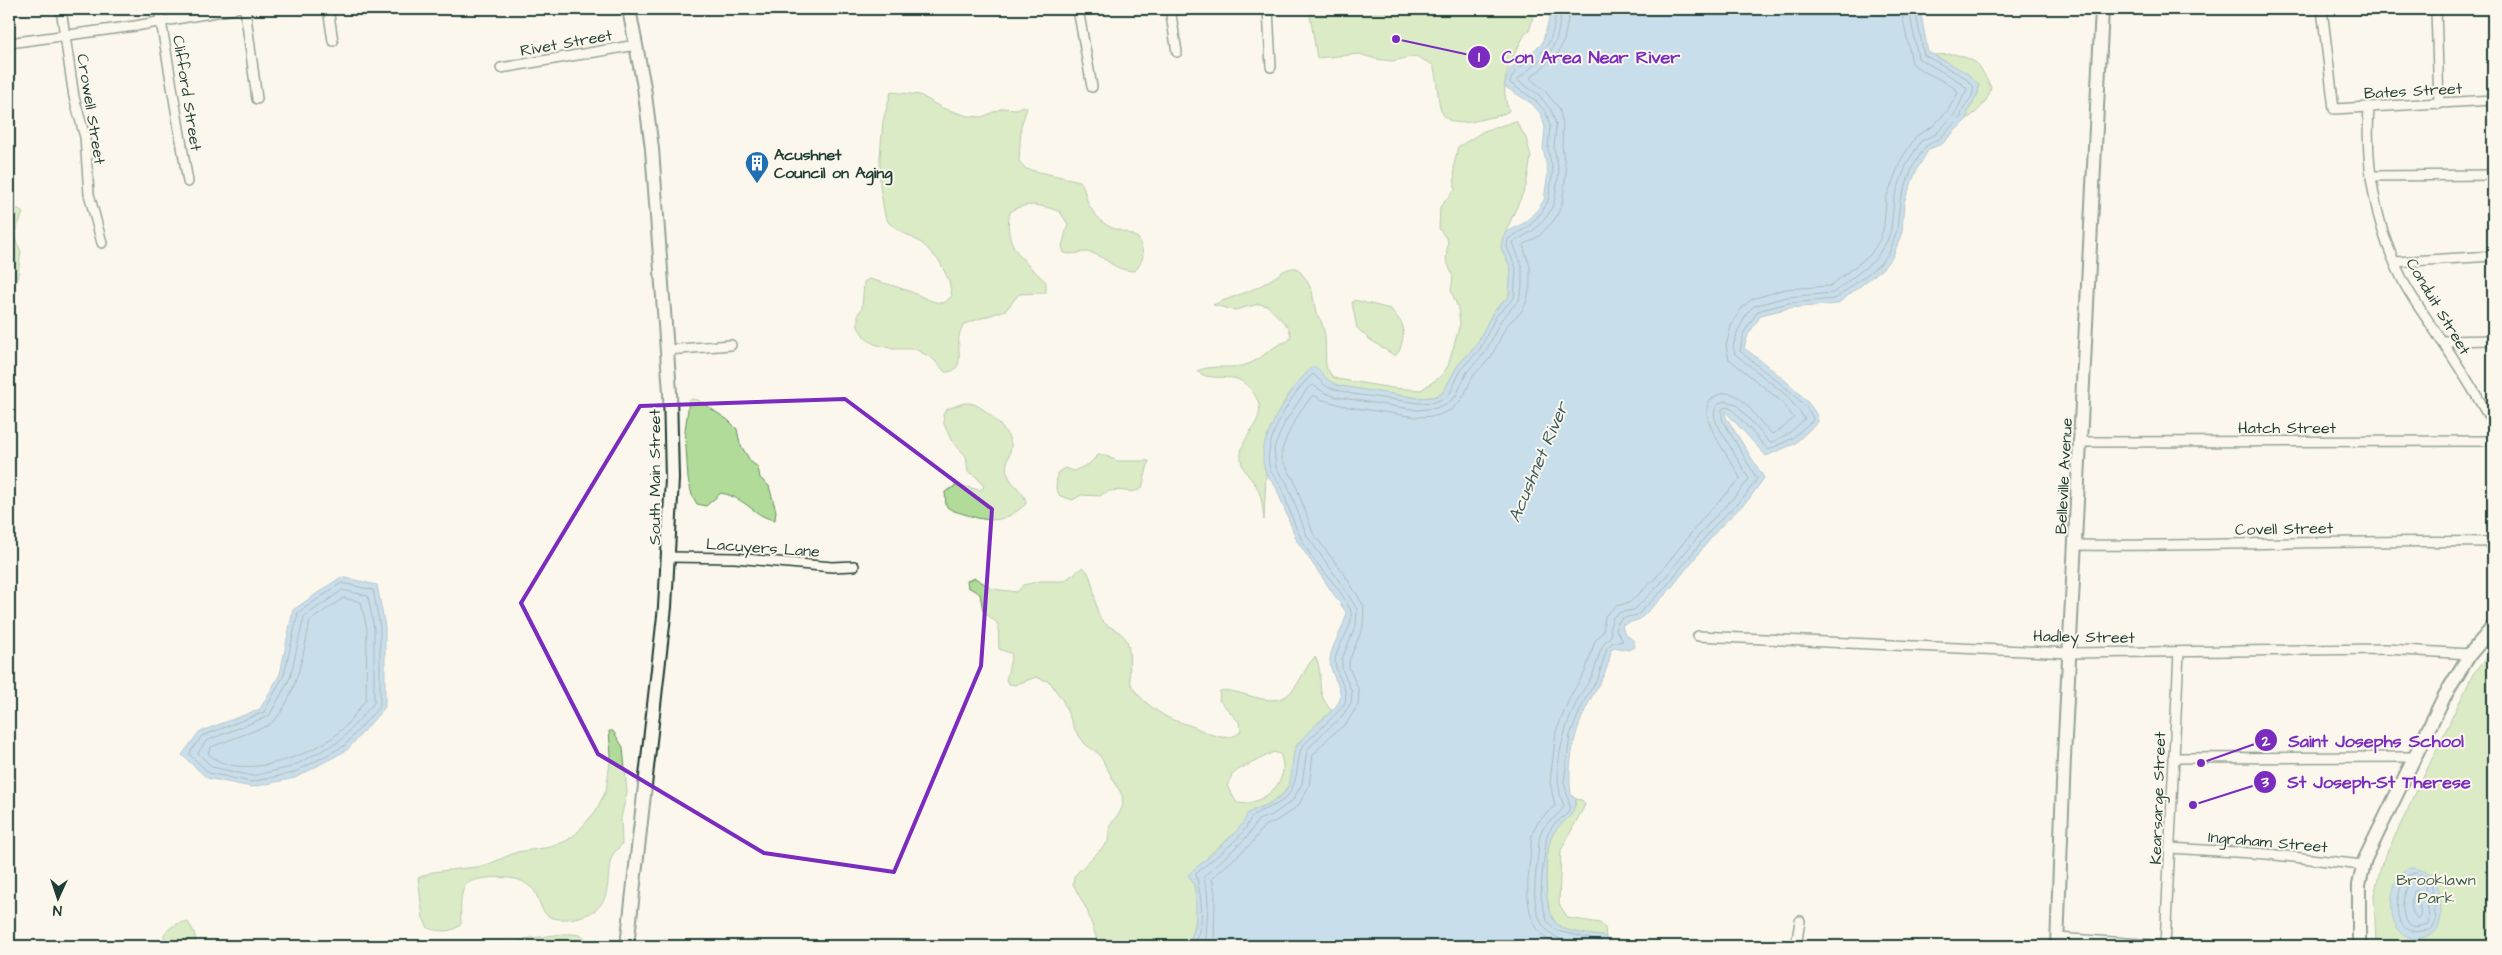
<svg xmlns="http://www.w3.org/2000/svg" width="2502" height="955" font-family="'Architects Daughter',sans-serif">
	<style>
		.green { fill: #b1db98; stroke: #688c66; fill-rule: evenodd }
		.water { fill: #8dbee8; stroke: #618aa0 }
		.lines { fill: none; stroke-linecap: round; stroke-linejoin: round }
		.shore { stroke: #4b717c; stroke-width: 1 }
		.street-casing { stroke: #1f3d34; stroke-width: 12 }
		.secondary-casing { stroke: #1f3d34; stroke-width: 16 }
		.street { stroke: #fbf7ec; stroke-width: 9 }
		.secondary { stroke: #fbf7ec; stroke-width: 12 }
		.marked { fill: none; stroke: #7b2cbf; stroke-width: 4; stroke-linejoin: round }
		.labels { text-anchor: middle; stroke-width: 4; stroke-linejoin: round; paint-order: stroke }
		.street-label { font-size: 16px; fill: #1f3d34; stroke: #fbf7ec }
		.poi-label { font-size: 16px; font-weight: bold; fill: #1f3d34; stroke: #fbf7ec; text-anchor: start }
		.park-label { font-size: 16px; fill: #3c5d48; stroke: #fbf7ec }
		.water-label { font-size: 18px; font-style: italic; fill: #3a5d61; stroke: #fbf7ec }
		.leader { fill: none; stroke: #7b2cbf; stroke-width: 2 }
		.callout-dot { fill: #7b2cbf; stroke: #fbf7ec; stroke-width: 2 }
		.mark-label { font-size: 15px; text-anchor: middle; font-weight: bold; fill: #fff }
		.callout-label { font-size: 18px; text-anchor: middle; font-weight: bold; fill: #7b2cbf; stroke: #fbf7ec; stroke-width: 4; stroke-linejoin: round; paint-order: stroke }
	</style>
	<rect width="100%" height="100%" fill="#fbf7ec"/>
	<filter id="ink" filterUnits="userSpaceOnUse"><feTurbulence type="fractalNoise" baseFrequency=".02" numOctaves="2"/><feDisplacementMap in="SourceGraphic" scale="10" xChannelSelector="R" yChannelSelector="G"/><feConvolveMatrix kernelMatrix="1 2 1 2 8 2 1 2 1" color-interpolation-filters="sRGB"/></filter>
	<g filter="url(#ink)">
		<g class="green">
			<path d="M1309,9H1535L1529,32H1526C1512,60 1497,79 1509,111C1499,117 1490,117 1479,120C1429,133 1443,98 1433,65L1416,56L1392,61L1376,59L1359,54L1317,58Z"/>
			<path d="M1954,54C1983,62 1978,65 1991,87C1988,102 1979,111 1967,119V113L1979,92L1932,55Z"/>
			<path d="M891,92L920,95L942,108L968,116L982,117L1003,108L1016,109L1024,106L1027,108L1021,126L1019,161L1026,169L1080,181C1086,189 1085,199 1090,207C1107,233 1114,225 1138,238C1144,254 1146,257 1135,271C1114,271 1109,259 1092,253C1082,250 1074,256 1064,253L1062,246L1068,224L1060,212C1043,205 1026,201 1010,212C1002,245 1024,261 1046,282V293L1019,294L1006,310L964,324C962,328 960,332 959,336C957,348 966,373 945,372L932,358L915,349H893L874,344L865,338L858,327V314L862,308L864,282L869,279C881,282 892,285 903,289C918,293 929,303 944,303L952,296L949,281L940,262L923,244L899,230L889,223L885,216L880,187V156L883,121Z"/>
			<path d="M1516,121L1526,138L1531,157L1526,186L1503,238L1501,248L1511,268L1509,296L1493,312L1476,346L1458,365L1446,390L1434,397L1419,398L1353,389L1329,383L1323,377L1317,368L1298,382L1285,400L1263,447L1266,474L1264,520C1263,510 1262,498 1258,489C1253,479 1242,472 1241,459C1238,430 1282,417 1244,383C1231,372 1209,383 1197,371C1214,363 1233,371 1251,363C1265,356 1273,345 1288,341L1291,337L1289,328L1268,306L1259,304L1235,310L1213,305C1232,296 1253,292 1270,280C1279,275 1285,267 1297,268L1306,279L1312,291L1316,314L1321,321L1325,334L1326,367L1332,376L1337,379L1393,388L1421,390L1440,377L1448,366L1460,324L1458,308L1451,291L1453,277L1446,259L1448,241L1439,228L1440,207L1455,189L1454,165L1458,147L1484,131Z"/>
			<path d="M9,208L19,209L23,213L15,233V239L21,251L17,282L9,280Z"/>
			<path d="M1354,300L1391,309C1402,325 1406,323 1402,342C1400,349 1401,350 1395,356L1369,339L1357,328L1352,303Z"/>
			<path d="M692,399L698,400L728,420L737,429L740,444L751,462L758,467L760,478L769,486L776,511L775,520C754,517 747,498 721,493L706,506L697,504L692,495L688,479L685,431L689,401Z"/>
			<path d="M964,403C968,403 972,403 976,405C986,409 1011,433 1011,445C1011,455 1003,465 1008,475C1012,485 1027,494 1026,504C1004,523 991,523 964,514C958,512 951,511 946,506L945,492L957,485L980,490L984,487L977,477L968,472L966,456L951,440L944,424L943,414L947,409Z"/>
			<path d="M1098,455H1104L1117,461H1149L1142,488C1133,497 1114,484 1100,496L1081,495L1073,500L1060,496L1056,489L1057,473L1065,468L1074,471L1089,464Z"/>
			<path d="M1083,567C1094,575 1094,600 1098,613C1103,629 1120,627 1127,641C1131,652 1129,668 1130,679C1132,695 1159,714 1173,720C1182,723 1191,725 1199,729C1211,735 1230,743 1241,731L1239,722L1219,700L1220,691C1240,687 1272,712 1291,692C1301,682 1305,666 1315,657C1326,676 1312,690 1332,711L1316,724L1298,743L1294,751L1291,781L1283,794L1267,805L1253,810L1239,830L1209,855L1193,882C1198,900 1198,924 1190,940L1197,946H1101L1098,943L1087,910L1073,884L1074,876L1108,842L1110,825L1120,812L1123,805L1122,795L1099,754L1085,744L1075,730L1063,701L1050,682L1036,677L1015,685L1009,684L1006,681L1012,654L999,649L998,624L983,611L980,594L968,587L967,581L975,578L993,589L1017,592L1023,585L1041,581H1064ZM1274,752L1280,754C1293,781 1262,807 1237,803L1227,786L1232,775L1238,770Z"/>
			<path d="M2493,650V946H2376L2374,895L2382,863L2473,674Z"/>
			<path d="M609,731H613L623,747L627,792L621,818L622,844C618,849 612,854 611,859C606,877 612,899 594,911C583,918 561,922 550,917C539,912 540,896 532,888C529,886 523,881 519,880C509,876 471,876 465,886C459,896 461,913 461,924C454,933 438,932 428,928L423,918L418,878L432,872L484,866L517,852L551,847L566,841L576,834L595,812L606,791L611,755Z"/>
			<path d="M1576,799L1582,800L1585,805L1561,850L1559,904L1568,918L1600,923L1605,928L1606,937C1592,934 1569,934 1558,925C1542,912 1544,854 1552,836C1559,820 1574,821 1576,799Z"/>
			<path d="M188,922L194,932L197,946H164V934C170,927 179,921 188,922Z"/>
			<path d="M563,934C575,934 587,933 589,946H519V942L524,939Z"/>
			<path d="M469,941L502,942L507,946H412C431,942 449,944 469,941Z"/>
		</g>
		<g class="water">
			<path d="M1552,9H1920L1928,52L1967,73L1979,85C1979,99 1967,106 1967,119L1942,144L1929,149L1917,169L1904,202L1902,232L1898,243L1893,256L1882,269L1837,304L1789,308L1761,315L1748,335L1744,348C1760,360 1820,404 1818,422L1794,444L1766,456L1725,411L1726,417L1764,478L1749,499L1719,528L1667,593L1640,619L1622,625L1624,633L1634,641L1635,647L1628,650L1614,647L1611,650C1609,670 1598,685 1589,702C1574,731 1567,763 1571,795L1576,799C1574,822 1560,819 1552,836C1544,854 1542,912 1558,925C1569,934 1592,934 1606,937L1608,946H1197L1190,940L1196,925V893L1193,882L1188,875C1201,862 1245,830 1247,814C1259,807 1274,804 1284,793C1297,778 1288,756 1299,743C1307,732 1337,710 1340,699C1343,687 1329,674 1330,659C1332,642 1345,629 1346,612L1297,541L1276,487L1266,474L1263,462V447L1276,416L1298,382L1313,366C1323,370 1322,380 1340,386L1419,398L1434,397L1442,394L1458,365L1476,346L1493,312L1509,296L1511,268L1501,248L1503,237L1507,232L1526,222L1538,209L1544,200L1548,172L1543,149L1545,127L1541,114L1531,103L1504,86L1510,69L1542,44Z"/>
			<path d="M341,577L377,585L385,627V707L347,750L295,778L252,787L207,778L182,755L199,732L260,709L280,674L293,610Z"/>
			<path d="M2415,868L2432,874C2439,888 2447,922 2434,933C2427,936 2419,940 2411,938C2386,931 2388,890 2401,873C2405,869 2410,868 2415,868Z"/>
		</g>
		<g class="lines">
			<g class="shore">
				<path d="M342,583L373,590L380,627V706L344,746L293,773L251,782L209,773L190,755V752L202,736L264,712L284,675L298,613Z"/>
				<path d="M343,590L368,596L374,628V703L340,741L291,767L252,776L212,767L198,753L206,741L269,716L290,678L304,617Z"/>
				<path d="M344,598L361,602L367,629L366,700C357,711 347,726 336,735C308,757 236,783 208,753L211,747L267,726C293,712 305,648 310,621Z"/>
				<path d="M2415,873L2428,877L2431,882L2436,921L2432,929C2392,942 2392,903 2405,877Z"/>
				<path d="M2415,879L2425,884L2429,920L2428,924L2415,927C2396,921 2403,892 2411,880Z"/>
				<path d="M2417,890L2421,916L2417,919L2410,907L2414,892Z"/>
				<path d="M1200,946L1196,938C1206,921 1200,892 1196,874C1211,859 1230,848 1243,832C1247,827 1249,820 1253,816C1261,808 1280,807 1288,795C1300,779 1296,755 1303,746C1312,735 1341,712 1345,702C1349,688 1336,676 1335,663C1335,645 1357,626 1350,609C1341,589 1325,574 1312,557C1297,536 1290,512 1282,488C1280,481 1272,476 1270,469C1261,443 1293,390 1313,374L1327,387L1352,394L1419,403L1435,402L1445,398L1450,393L1462,368L1480,349L1496,316L1514,298L1516,268L1507,247L1508,239L1529,226L1542,212L1548,201L1553,172L1548,149L1550,126L1546,112L1535,100L1510,83C1513,64 1536,62 1546,47C1553,38 1555,20 1556,9"/>
				<path d="M1206,946C1205,929 1210,909 1207,891C1206,886 1204,881 1204,876L1247,837L1258,820L1272,815L1292,801L1302,784L1307,750L1324,732L1340,719L1351,703L1352,692L1342,669V659L1356,625L1357,609L1338,579L1307,536L1287,483L1276,468L1275,460L1274,448L1285,422L1307,389L1313,385L1325,393L1337,397L1417,410L1436,408L1448,403L1456,396L1467,372L1485,353L1501,320L1519,300L1522,287V267L1513,242L1533,231L1548,215L1554,203L1559,172L1554,148L1556,125L1551,110L1539,95L1517,80L1551,50L1557,38L1562,9"/>
				<path d="M1214,946L1215,893L1212,878L1252,843L1264,826L1276,821L1298,806L1309,786L1313,755L1329,737L1346,724L1358,705L1359,691L1349,667V661L1363,627L1364,606L1344,574L1313,533L1294,480L1282,459V450L1287,436L1301,410L1313,395L1323,400L1349,407L1416,417L1437,416L1452,409L1462,399L1473,376L1491,357L1507,325L1521,312L1526,303L1530,287V267L1523,245L1539,236L1555,219L1562,205L1566,172L1562,147L1563,124L1559,108L1545,91L1530,78L1558,54L1564,40L1570,9"/>
				<path d="M1560,946C1523,933 1526,892 1530,860C1531,850 1530,838 1534,829C1539,819 1547,813 1555,806L1550,782L1556,732L1571,695L1585,672L1595,641L1603,632L1605,616L1616,606L1629,603L1654,580L1704,517L1740,479C1735,460 1683,407 1720,394C1726,392 1733,393 1738,397C1750,405 1760,424 1772,434L1783,428L1794,418L1781,401L1729,359L1726,346L1731,326L1741,309L1752,299L1785,289L1830,286L1870,255L1880,239L1884,226L1886,198L1901,160L1916,136L1932,127L1948,110L1958,93C1953,82 1922,74 1912,63L1901,9"/>
				<path d="M1594,946C1581,944 1564,943 1553,935C1528,919 1535,880 1538,855C1539,848 1538,839 1541,832C1546,821 1559,817 1564,806C1550,773 1563,730 1578,699C1582,691 1588,684 1592,676C1599,661 1598,646 1611,636L1610,627L1613,617L1621,612L1634,610L1659,585L1710,522L1740,491L1749,479L1716,422C1713,412 1714,404 1725,401L1736,404L1770,443L1788,434L1805,419L1786,395L1735,354L1733,346L1738,331L1747,313L1754,306L1787,297L1833,293L1875,260L1887,241L1891,229L1894,199L1907,163L1921,141L1936,134L1955,114L1967,89L1960,82L1918,58L1909,9"/>
				<path d="M1603,946L1601,941L1557,931L1547,921L1541,897L1542,874L1547,835L1554,824L1567,814L1570,807L1564,782L1570,735L1584,701L1598,678L1607,648L1612,643L1623,641L1616,630L1618,622L1623,618L1637,615L1663,590L1715,525L1745,496L1757,479L1722,419V409L1726,407L1732,409L1768,450L1791,439L1813,420C1811,402 1754,365 1740,351L1744,332L1758,311L1788,303L1835,299L1879,265L1889,253L1893,242L1897,230L1900,201L1913,166L1926,146L1939,139L1961,117L1962,111L1972,96L1974,87L1964,77L1924,55L1915,9"/>
			</g>
			<g class="street-casing">
				<g id="street">
					<path d="M61,9L74,97L85,137L89,194L102,243"/>
					<path d="M159,9L188,182"/>
					<path d="M245,9L257,99"/>
					<path d="M328,9L333,41"/>
					<path d="M1078,9L1092,87"/>
					<path d="M1170,9L1177,52"/>
					<path d="M1268,9L1271,67"/>
					<path d="M2322,9L2334,109L2493,100"/>
					<path d="M2436,9L2439,104"/>
					<path d="M9,43L135,26L234,9"/>
					<path d="M501,68L636,45"/>
					<path d="M2369,107C2365,168 2376,228 2404,283C2415,303 2429,321 2441,340C2460,367 2477,396 2493,424"/>
					<path d="M2371,176L2493,175"/>
					<path d="M2395,262L2493,256"/>
					<path d="M2442,341L2493,340"/>
					<path d="M667,350L731,345"/>
					<path d="M2081,442L2493,441"/>
					<path d="M2075,545C2214,547 2354,539 2493,542"/>
					<path d="M669,557L735,558L832,567L854,566"/>
					<path d="M1698,636L2069,653L2386,649L2470,654"/>
					<path d="M2173,758L2414,757"/>
					<path d="M2170,848L2267,854L2362,865"/>
					<path d="M2057,938L2169,946"/>
					<path d="M1796,946L1800,921"/>
					<path d="M2165,946L2179,652"/>
				</g>
			</g>
			<g class="secondary-casing">
				<g id="secondary">
					<path d="M627,946L665,607L672,479L670,392L652,149L644,87L629,9"/>
					<path d="M2057,946L2064,757L2102,9"/>
					<path d="M2359,946V885L2365,859L2444,697L2470,654L2493,627"/>
				</g>
			</g>
			<use href="#street" class="street"/>
			<use href="#secondary" class="secondary"/>
		</g>
	</g>
	<path d="M0 0H2502V955H0ZM845,399L992,509L981,666L894,872L764,853L598,754L521,603L640,406Z" fill="#fbf7ec" fill-opacity=".55" fill-rule="evenodd"/>
	<path class="marked" d="M845,399L992,509L981,666L894,872L764,853L598,754L521,603L640,406Z"/>
	<defs>
		<g id="building-pin" transform="scale(1.25)"><path d="M0 17L-7.5 6A9.5 9.5 0 1 1 7.5 6Z" fill="#1f6fb2" stroke="#fbf7ec"/><path d="M-4-6H4V6H1V3H-1V6H-4ZM-2.5-4.3h1.7v1.8h-1.7ZM.8-4.3h1.7v1.8H.8ZM-2.5-1h1.7V.8h-1.7ZM.8-1h1.7V.8H.8Z" fill="#fff"/></g>
	</defs>
	<g fill-rule="evenodd">
		<use href="#building-pin" x="757" y="163"/>
	</g>
	<g class="labels">
		<g class="street-label">
			<text transform="translate(566 42) rotate(-10)" y="6">Rivet Street</text>
			<text transform="translate(2413 90) rotate(-3)" y="6">Bates Street</text>
			<text transform="translate(188 93) rotate(81)" y="6">Clifford Street</text>
			<text transform="translate(92 109) rotate(81)" y="6">Crowell Street</text>
			<text transform="translate(2439 306) rotate(59)" y="6">Conduit Street</text>
			<text x="2287" y="433">Hatch Street</text>
			<text transform="translate(2063 476) rotate(-87)" y="6">Belleville Avenue</text>
			<text transform="translate(654 477) rotate(-90)" y="6">South Main Street</text>
			<text transform="translate(2284 528) rotate(-1)" y="6">Covell Street</text>
			<text transform="translate(763 547) rotate(4)" y="6">Lacuyers Lane</text>
			<text transform="translate(2084 636) rotate(1)" y="6">Hadley Street</text>
			<text transform="translate(2157 798) rotate(-88)" y="6">Kearsarge Street</text>
			<text transform="translate(2268 841) rotate(5)" y="6">Ingraham Street</text>
		</g>
		<g class="poi-label">
			<text x="774" y="160">Acushnet<tspan x="774" dy="18">Council on Aging</tspan></text>
		</g>
		<g class="park-label">
			<text x="2436" y="885">Brooklawn<tspan x="2436" dy="18">Park</tspan></text>
		</g>
		<g class="water-label">
			<text transform="translate(1538 462) rotate(-67)" y="6">Acushnet River</text>
		</g>
	</g>
	<path class="leader" d="M1396 39L1479 57M2201 763L2266 740M2193 805L2265 782"/>
	<g class="callout-dot">
		<circle cx="1396" cy="39" r="5"/>
		<circle cx="2201" cy="763" r="5"/>
		<circle cx="2193" cy="805" r="5"/>
		<circle cx="1479" cy="57" r="12"/>
		<circle cx="2266" cy="740" r="12"/>
		<circle cx="2265" cy="782" r="12"/>
	</g>
	<g class="mark-label">
		<text x="1479" y="62">1</text>
		<text x="2266" y="746">2</text>
		<text x="2265" y="787">3</text>
	</g>
	<g class="callout-label">
		<text x="1591" y="63">Con Area Near River</text>
		<text x="2376" y="747">Saint Josephs School</text>
		<text x="2379" y="788">St Joseph-St Therese</text>
	</g>
	<rect width="2502" height="955" fill="none" stroke="#fbf7ec" stroke-width="30"/>
	<rect x="15" y="15" width="2472" height="925" fill="none" stroke="#1f3d34" stroke-width="2" filter="url(#ink)"/>
	<g transform="translate(58 898) rotate(183)" stroke="#fbf7ec" stroke-width="4" paint-order="stroke">
	<path d="M0-4L9 19L0 12L-9 19Z" fill="#1f3d34"/>
	<text y="-8" font-size="14" font-weight="bold" text-anchor="middle" fill="#1f3d34">N</text>
	</g>
</svg>
